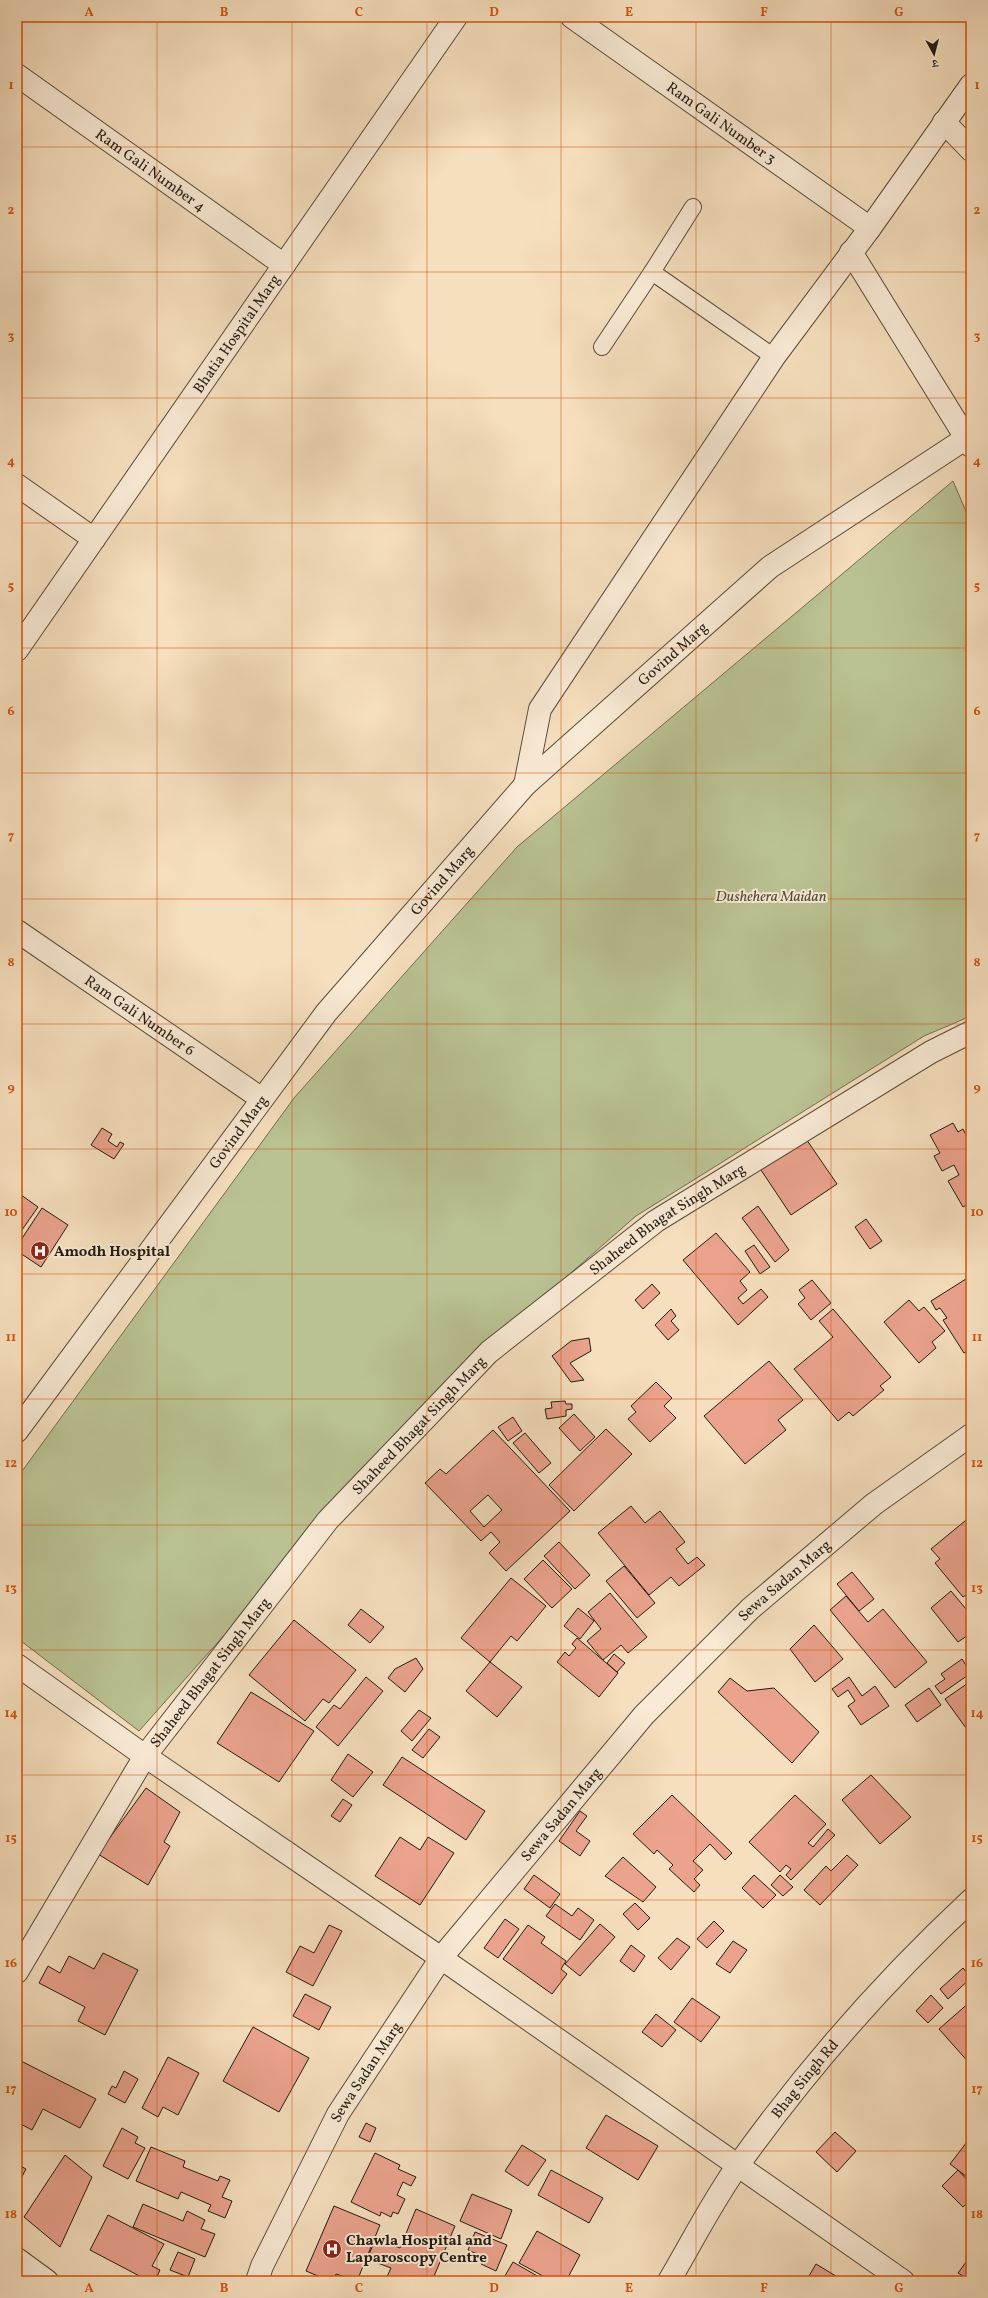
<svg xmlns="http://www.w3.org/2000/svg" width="988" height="2298" font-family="Vollkorn,'Noto Serif Devanagari',serif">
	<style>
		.green { fill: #bac293; stroke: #6e6e52 }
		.building { fill: #eba38e; stroke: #231b11; fill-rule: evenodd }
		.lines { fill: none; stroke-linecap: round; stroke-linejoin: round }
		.service-casing { stroke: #584c3c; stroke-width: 18 }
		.minor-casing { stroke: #584c3c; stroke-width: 24 }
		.tertiary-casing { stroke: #584c3c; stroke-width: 24 }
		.service { stroke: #f9ead5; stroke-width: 16 }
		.minor { stroke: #f9ead5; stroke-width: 22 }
		.tertiary { stroke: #f9ead5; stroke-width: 22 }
		.grid { fill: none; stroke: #d4530c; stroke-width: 1; stroke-opacity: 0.55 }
		.labels { text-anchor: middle; stroke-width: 4; stroke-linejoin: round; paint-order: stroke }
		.street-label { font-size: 15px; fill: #231b11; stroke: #f9ead5 }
		.park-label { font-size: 15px; font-style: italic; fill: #504d38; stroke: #f9ead5 }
		.poi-label { font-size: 15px; font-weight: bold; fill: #231b11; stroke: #f9ead5; text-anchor: start }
		.neatline { fill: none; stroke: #d4530c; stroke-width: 1.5 }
		.grid-label { font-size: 13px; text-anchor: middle; font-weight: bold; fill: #d4530c }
	</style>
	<rect width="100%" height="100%" fill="#f6dfbe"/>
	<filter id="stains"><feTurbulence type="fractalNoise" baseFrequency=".005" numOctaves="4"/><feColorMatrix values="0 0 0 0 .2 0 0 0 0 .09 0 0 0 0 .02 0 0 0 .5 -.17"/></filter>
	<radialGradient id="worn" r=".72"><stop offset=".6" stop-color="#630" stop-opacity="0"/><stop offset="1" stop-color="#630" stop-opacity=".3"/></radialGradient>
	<path class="green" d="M953,481L971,523V1016L924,1036L636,1216L532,1307L283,1569L139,1731L17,1638V1478L294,1098L517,847Z"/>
	<g class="building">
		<path d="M953,1123L958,1132L963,1129L971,1144V1202L963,1207L948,1181L959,1175L954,1165L942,1171L934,1156L940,1153L930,1135Z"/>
		<path d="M102,1128L112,1134L108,1141L117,1147L120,1142L124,1144L114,1159L91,1145Z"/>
		<path d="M802,1133L837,1184L791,1215L757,1164Z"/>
		<path d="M17,1192L38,1207L17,1237Z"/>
		<path d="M758,1206L789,1250L775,1262L742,1218Z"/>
		<path d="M42,1208L68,1225L41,1267L17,1251V1246Z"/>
		<path d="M866,1219L882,1241L870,1249L855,1227Z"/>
		<path d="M716,1233L750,1272L740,1281L747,1290L738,1298L743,1304L761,1289L768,1297L738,1325L683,1260Z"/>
		<path d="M754,1245L770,1267L760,1274L745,1251Z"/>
		<path d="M966,1279L971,1287V1349L964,1353L943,1320L947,1318L940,1308L936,1310L931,1301Z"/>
		<path d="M812,1280L831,1303L811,1320L798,1304L805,1298L799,1290Z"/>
		<path d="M652,1284L660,1293L643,1309L635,1300Z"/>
		<path d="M909,1300L919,1311L924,1307L945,1331L932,1342L936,1348L919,1363L884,1322Z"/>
		<path d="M671,1309L676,1316L671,1321L679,1330L668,1340L655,1325Z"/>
		<path d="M833,1309L891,1377L880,1386L884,1390L853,1416L849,1412L838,1421L794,1369L833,1337L819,1321Z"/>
		<path d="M589,1338L591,1351L570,1363L584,1380L571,1382L552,1356L571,1341Z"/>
		<path d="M769,1361L803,1400L778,1420L786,1430L745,1464L704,1416Z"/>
		<path d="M656,1382L672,1398L664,1406L676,1418L650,1442L628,1419L636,1412L631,1406Z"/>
		<path d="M565,1401L566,1404H572V1409L566,1410V1416L547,1419L545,1409L552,1408L551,1402Z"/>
		<path d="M574,1414L595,1437L580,1451L559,1428Z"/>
		<path d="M513,1417L522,1431L508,1441L498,1427Z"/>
		<path d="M606,1429L632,1454L574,1511L549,1485Z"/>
		<path d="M493,1430L570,1511L506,1571L489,1553L500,1542L491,1532L481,1541L425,1483L440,1469L446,1474ZM488,1495L502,1510L484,1527L470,1511Z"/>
		<path d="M525,1433L551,1463L539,1473L513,1443Z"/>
		<path d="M631,1506L645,1523L660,1511L685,1542L676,1549L688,1564L697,1557L705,1565L679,1586L671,1577L649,1595L598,1533Z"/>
		<path d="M971,1516V1591L963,1597L935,1563L940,1559L931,1549Z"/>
		<path d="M559,1542L590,1575L575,1589L544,1556Z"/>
		<path d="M543,1560L572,1589L552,1608L524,1579Z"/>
		<path d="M624,1566L655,1603L637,1618L606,1581Z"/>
		<path d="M852,1572L874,1599L859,1611L837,1584Z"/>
		<path d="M511,1578L546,1606L517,1641L511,1636L490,1662L461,1638Z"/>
		<path d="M951,1591L971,1615V1633L958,1642L931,1608Z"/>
		<path d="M610,1593L647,1637L628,1653L621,1645L603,1660L587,1641L601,1629L588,1612Z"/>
		<path d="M846,1596L868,1622L883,1609L927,1662L895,1688L830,1610Z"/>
		<path d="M578,1608L594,1621L580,1639L564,1626Z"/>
		<path d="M361,1609L384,1627L370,1643L348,1625Z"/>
		<path d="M294,1620L356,1670L329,1703L323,1699L305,1721L249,1675Z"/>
		<path d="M814,1625L843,1659L815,1682L790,1649Z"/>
		<path d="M577,1638L618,1673L599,1697L557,1662L565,1652L569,1656L576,1648L572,1644Z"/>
		<path d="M614,1654L625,1663L617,1672L607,1663Z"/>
		<path d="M416,1658L423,1669L405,1692L388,1678L395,1669Z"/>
		<path d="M962,1659L971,1673L941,1694L935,1686L945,1679L941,1674Z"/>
		<path d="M490,1662L522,1687L497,1717L466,1691Z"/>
		<path d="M366,1677L383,1691L338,1746L316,1727L334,1705L340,1709Z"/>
		<path d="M849,1677L862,1696L875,1686L889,1706L861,1725L848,1706L855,1701L848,1690L838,1697L832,1689Z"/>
		<path d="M730,1678L747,1691L774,1688L819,1732L792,1763L718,1692Z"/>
		<path d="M971,1681V1735L945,1699Z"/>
		<path d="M929,1688L941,1705L917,1722L905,1705Z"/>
		<path d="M251,1692L314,1731L279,1782L217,1743Z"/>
		<path d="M419,1710L431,1718L412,1741L401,1731Z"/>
		<path d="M429,1729L440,1737L423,1758L412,1750Z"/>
		<path d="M348,1754L373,1772L353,1797L331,1780Z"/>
		<path d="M402,1757L485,1811L466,1840L383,1785Z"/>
		<path d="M871,1775L911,1817L880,1844L842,1800Z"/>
		<path d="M146,1788L180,1812L164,1842L170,1846L148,1885L98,1854Z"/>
		<path d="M672,1795L732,1853L725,1860L710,1844L693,1861L703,1870L694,1879L700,1885L694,1892L669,1869L673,1865L657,1850L654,1854L633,1834Z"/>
		<path d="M795,1795L826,1824L808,1843L813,1847L828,1829L835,1835L791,1880L786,1875L791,1869L786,1865L780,1872L749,1842Z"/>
		<path d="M343,1799L352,1805L340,1822L331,1816Z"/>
		<path d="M580,1811L587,1816L576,1831L590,1841L580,1856L559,1841Z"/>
		<path d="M400,1837L420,1850L428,1837L454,1853L420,1905L375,1876Z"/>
		<path d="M847,1855L858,1865L820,1905L804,1890L826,1866L831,1871Z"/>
		<path d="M623,1857L656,1887L643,1902L605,1876Z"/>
		<path d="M534,1875L560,1894L550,1908L524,1889Z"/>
		<path d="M754,1875L776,1895L763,1908L742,1888Z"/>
		<path d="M780,1875L793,1887L783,1896L771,1885Z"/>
		<path d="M635,1903L650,1918L638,1930L623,1914Z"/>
		<path d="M555,1904L572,1916L578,1908L594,1920L580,1940L546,1916Z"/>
		<path d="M505,1919L519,1929L498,1958L484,1948Z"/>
		<path d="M714,1921L724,1931L707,1948L697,1939Z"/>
		<path d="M600,1924L615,1937L580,1976L565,1964Z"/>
		<path d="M329,1925L342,1931L313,1986L286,1972L300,1946L314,1953Z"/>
		<path d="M528,1925L545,1937L541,1943L566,1961L561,1969L567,1974L552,1994L503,1959Z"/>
		<path d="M677,1938L690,1947L671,1970L658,1958Z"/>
		<path d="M733,1941L747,1950L730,1973L716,1964Z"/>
		<path d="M631,1945L645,1956L634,1972L620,1961Z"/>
		<path d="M103,1953L138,1970L105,2035L78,2021L85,2007L39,1983L48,1966L60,1973L69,1956L94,1969Z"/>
		<path d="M963,1968L971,1978L948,1999L940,1989Z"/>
		<path d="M305,1994L331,2007L319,2030L293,2016Z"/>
		<path d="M931,1995L943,2008L928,2023L916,2011Z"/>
		<path d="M692,1998L720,2017L701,2042L674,2022Z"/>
		<path d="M971,2001V2065L939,2029Z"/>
		<path d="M656,2014L676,2030L662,2047L642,2032Z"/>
		<path d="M253,2027L309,2058L279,2112L223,2081Z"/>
		<path d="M168,2057L199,2073L178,2115L163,2107L158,2117L142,2108Z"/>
		<path d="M17,2059L96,2099L80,2128L43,2109L32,2130L17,2122Z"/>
		<path d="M124,2071L138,2079L125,2103L108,2094L112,2086L116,2088Z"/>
		<path d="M606,2115L658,2146L638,2180L586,2148Z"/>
		<path d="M366,2123L376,2128L370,2142L359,2137Z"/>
		<path d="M122,2128L138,2137L135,2143L145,2148L128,2179L103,2166Z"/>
		<path d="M835,2132L856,2151L837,2172L816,2152Z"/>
		<path d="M970,2138L971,2139V2180L950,2164Z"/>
		<path d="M522,2145L546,2160L528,2186L505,2171Z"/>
		<path d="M151,2147L185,2161L183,2167L218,2181L220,2176L230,2180L222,2197L232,2201L225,2218L208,2211L211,2205L181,2192L178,2199L136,2181Z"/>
		<path d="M375,2153L400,2165L398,2169L416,2177L411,2186L403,2182L397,2195L405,2199L398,2214L393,2212L391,2217L381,2212L380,2216L351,2202Z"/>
		<path d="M65,2155L92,2177L60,2247L24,2217Z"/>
		<path d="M17,2164L26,2169L17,2186Z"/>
		<path d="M551,2170L603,2198L589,2223L538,2195Z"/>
		<path d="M958,2170L971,2184V2199L963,2207L942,2186Z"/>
		<path d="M472,2194L512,2210L501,2239L460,2221Z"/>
		<path d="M143,2204L183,2221L187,2211L205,2220L201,2229L215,2234L205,2257L133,2227Z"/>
		<path d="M334,2206L380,2225L357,2281L336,2274L333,2281H330L306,2271Z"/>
		<path d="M416,2209L455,2226L432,2281H385L391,2268L367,2259L376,2238L400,2248Z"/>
		<path d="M108,2215L164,2244L152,2266L160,2270L155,2281H149L90,2250Z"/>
		<path d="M537,2231L580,2255L566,2281H552L519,2263Z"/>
		<path d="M475,2232L507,2245L496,2271L481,2264L484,2257L468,2250Z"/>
		<path d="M178,2252L195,2259L188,2277L170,2270Z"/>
		<path d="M969,2258L971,2259V2281L958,2273Z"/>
		<path d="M513,2262L546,2281H502Z"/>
		<path d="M816,2264L844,2281H806Z"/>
	</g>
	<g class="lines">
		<g class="service-casing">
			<g id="service">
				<path d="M652,272L693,207"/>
				<path d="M602,347L652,272L774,357"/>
			</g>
		</g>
		<g class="minor-casing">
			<g id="minor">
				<path id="s1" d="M572,17L870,228"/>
				<path id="s2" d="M17,75L284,265"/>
				<path d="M944,122L971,150"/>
				<path d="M851,252L971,446"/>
				<path d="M17,485L94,539"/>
				<path id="s3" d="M17,650L456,17"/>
				<path d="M525,785L540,709L774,357L870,228L971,85"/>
				<path id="s4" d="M17,931L262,1099"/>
				<path d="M17,1665L145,1756L441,1958L903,2281"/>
				<path id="s5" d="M17,1972L145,1756L328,1520L489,1352L656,1221L931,1052L971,1032"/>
				<path d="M17,2259L47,2281"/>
				<path id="s6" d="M257,2281L262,2266L338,2114L441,1958L644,1715L750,1609L874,1504L971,1435"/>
				<path id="s7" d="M669,2281C692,2242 713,2200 739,2164C807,2069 885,1980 971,1900"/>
			</g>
		</g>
		<g class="tertiary-casing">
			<g id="tertiary">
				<path id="s8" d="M17,1431L326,1013L525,785L770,567L971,435"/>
			</g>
		</g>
		<use href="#service" class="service"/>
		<use href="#minor" class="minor"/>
		<use href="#tertiary" class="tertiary"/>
	</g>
	<path class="grid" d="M157,17V2281M292,17V2281M427,17V2281M561,17V2281M696,17V2281M831,17V2281M17,147H971M17,272H971M17,398H971M17,523H971M17,648H971M17,773H971M17,899H971M17,1024H971M17,1149H971M17,1274H971M17,1399H971M17,1525H971M17,1650H971M17,1775H971M17,1900H971M17,2026H971M17,2151H971"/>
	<defs>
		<g id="hospital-disc" transform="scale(1)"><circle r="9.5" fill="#8f2418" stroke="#f9ead5"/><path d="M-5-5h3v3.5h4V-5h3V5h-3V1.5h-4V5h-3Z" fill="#fff"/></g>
	</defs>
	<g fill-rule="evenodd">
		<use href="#hospital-disc" x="40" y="1251"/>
		<use href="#hospital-disc" x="332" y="2249"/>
	</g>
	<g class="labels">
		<g class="street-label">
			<text dy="5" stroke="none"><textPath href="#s1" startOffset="183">Ram Gali Number 3</textPath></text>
			<text dy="5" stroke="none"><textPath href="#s2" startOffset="164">Ram Gali Number 4</textPath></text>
			<text dy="5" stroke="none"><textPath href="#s3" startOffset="385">Bhatia Hospital Marg</textPath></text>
			<text dy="5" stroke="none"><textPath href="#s8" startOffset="1020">Govind Marg</textPath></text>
			<text dy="5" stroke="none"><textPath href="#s8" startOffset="696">Govind Marg</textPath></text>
			<text dy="5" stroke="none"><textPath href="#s4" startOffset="149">Ram Gali Number 6</textPath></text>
			<text dy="5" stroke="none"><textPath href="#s8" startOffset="372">Govind Marg</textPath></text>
			<text dy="5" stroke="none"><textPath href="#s5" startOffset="1005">Shaheed Bhagat Singh Marg</textPath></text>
			<text dy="5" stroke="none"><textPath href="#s5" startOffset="681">Shaheed Bhagat Singh Marg</textPath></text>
			<text dy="5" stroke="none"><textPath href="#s6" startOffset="884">Sewa Sadan Marg</textPath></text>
			<text dy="5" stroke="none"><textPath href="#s5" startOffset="357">Shaheed Bhagat Singh Marg</textPath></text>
			<text dy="5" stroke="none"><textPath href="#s6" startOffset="560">Sewa Sadan Marg</textPath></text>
			<text dy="5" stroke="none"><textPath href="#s6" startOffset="236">Sewa Sadan Marg</textPath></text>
			<text dy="5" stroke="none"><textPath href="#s7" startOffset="244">Bhag Singh Rd</textPath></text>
		</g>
		<g class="park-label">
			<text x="771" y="901">Dushehera Maidan</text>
		</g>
		<g class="poi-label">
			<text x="54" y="1256">Amodh Hospital</text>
			<text x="346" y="2245">Chawla Hospital and<tspan x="346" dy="17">Laparoscopy Centre</tspan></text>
		</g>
	</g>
	<rect width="988" height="2298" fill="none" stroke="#f6dfbe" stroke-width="44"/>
	<g transform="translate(934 54) rotate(173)" stroke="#f9ead5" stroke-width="3" paint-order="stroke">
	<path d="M0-3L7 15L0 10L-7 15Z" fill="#231b11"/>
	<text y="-6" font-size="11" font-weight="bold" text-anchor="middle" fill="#231b11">उ</text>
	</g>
	<rect x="22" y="22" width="944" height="2254" class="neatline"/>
	<g class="grid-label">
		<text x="89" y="16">A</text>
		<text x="224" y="16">B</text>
		<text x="359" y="16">C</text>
		<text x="494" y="16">D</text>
		<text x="629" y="16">E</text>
		<text x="764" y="16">F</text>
		<text x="899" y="16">G</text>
		<text x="11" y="89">1</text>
		<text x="977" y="89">1</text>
		<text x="11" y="214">2</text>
		<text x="977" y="214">2</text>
		<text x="11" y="340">3</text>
		<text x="977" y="340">3</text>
		<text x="11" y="465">4</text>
		<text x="977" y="465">4</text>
		<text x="11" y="590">5</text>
		<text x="977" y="590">5</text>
		<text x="11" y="715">6</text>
		<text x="977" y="715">6</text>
		<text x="11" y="840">7</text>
		<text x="977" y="840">7</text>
		<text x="11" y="966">8</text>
		<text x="977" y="966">8</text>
		<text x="11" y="1091">9</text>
		<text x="977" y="1091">9</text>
		<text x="11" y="1216">10</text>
		<text x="977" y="1216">10</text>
		<text x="11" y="1341">11</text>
		<text x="977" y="1341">11</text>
		<text x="11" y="1467">12</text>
		<text x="977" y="1467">12</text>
		<text x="11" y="1592">13</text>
		<text x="977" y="1592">13</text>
		<text x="11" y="1717">14</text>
		<text x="977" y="1717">14</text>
		<text x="11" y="1842">15</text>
		<text x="977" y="1842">15</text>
		<text x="11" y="1967">16</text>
		<text x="977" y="1967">16</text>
		<text x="11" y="2093">17</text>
		<text x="977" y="2093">17</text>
		<text x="11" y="2218">18</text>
		<text x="977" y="2218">18</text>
		<text x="89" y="2292">A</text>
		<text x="224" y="2292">B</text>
		<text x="359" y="2292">C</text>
		<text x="494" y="2292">D</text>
		<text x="629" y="2292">E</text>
		<text x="764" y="2292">F</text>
		<text x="899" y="2292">G</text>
	</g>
	<rect width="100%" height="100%" filter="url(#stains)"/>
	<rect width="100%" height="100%" fill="url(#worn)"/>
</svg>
